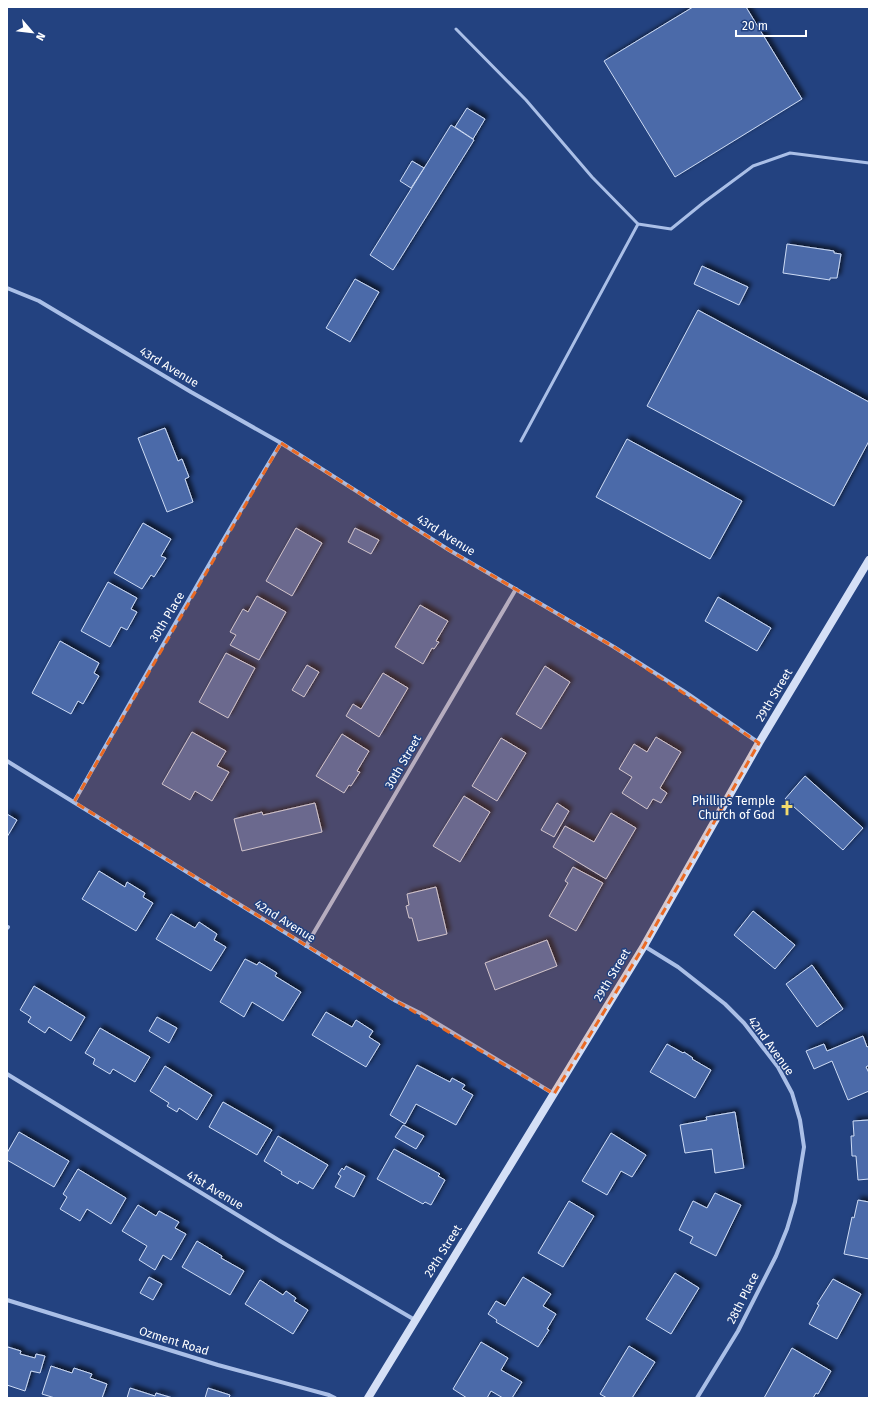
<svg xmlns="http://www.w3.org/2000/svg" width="876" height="1405" font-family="'Fira Sans',sans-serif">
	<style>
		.building { fill: #4b6ba9; stroke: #cddbf5; filter: url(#shadow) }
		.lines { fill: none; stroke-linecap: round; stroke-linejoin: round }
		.lane { stroke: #aabfe7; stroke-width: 3 }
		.street { stroke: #aabfe7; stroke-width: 4 }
		.secondary { stroke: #d4dff6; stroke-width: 8 }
		.marked { fill: #ea6a24; fill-opacity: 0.2; stroke: #ea6a24; stroke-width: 3; stroke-dasharray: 8 5; stroke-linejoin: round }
		.labels { text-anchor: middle; stroke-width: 3; stroke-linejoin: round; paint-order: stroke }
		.street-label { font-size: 12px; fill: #fff; stroke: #234280 }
		.poi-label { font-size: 12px; fill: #fff; stroke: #234280; text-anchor: end }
	</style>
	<defs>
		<filter id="shadow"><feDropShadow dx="3.5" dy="-3.5" stdDeviation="2" flood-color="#0009"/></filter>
	</defs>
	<rect width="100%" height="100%" fill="#234280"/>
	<g class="building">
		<path d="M693,7H746L802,99L675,177L604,61Z"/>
		<path d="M467,108L485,119L473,139L455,127Z"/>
		<path d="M451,125L474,140L393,270L370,255Z"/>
		<path d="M412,161L424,168L411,188L400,181Z"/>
		<path d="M787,244L834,251V253L841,254L837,278H830V280L783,273Z"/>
		<path d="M702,266L748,287L739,305L694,284Z"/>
		<path d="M355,279L379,292L350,342L326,328Z"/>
		<path d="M698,310L869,402V441L834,506L647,406Z"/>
		<path d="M165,428L178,461L182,459L189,477L185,479L193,502L167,512L138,438Z"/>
		<path d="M627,439L742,501L710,559L596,497Z"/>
		<path d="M143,523L171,539L161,556L166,558L154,577L151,575L142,589L114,573Z"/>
		<path d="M296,528L322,543L292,596L266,581Z"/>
		<path d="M355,528L379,540L371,554L348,542Z"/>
		<path d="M108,582L137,598L131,609L137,612L127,630L121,627L110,647L81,631Z"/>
		<path d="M257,596L286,612L259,660L230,645L236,635L230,632L243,609L248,612Z"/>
		<path d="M718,597L771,628L757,651L705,621Z"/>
		<path d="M420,605L448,621L436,641L439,642L434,649L432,648L423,664L395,647Z"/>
		<path d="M60,641L99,663L94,673L99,676L83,704L78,701L71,714L32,693Z"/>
		<path d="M226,653L255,668L228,718L199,702Z"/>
		<path d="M307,665L319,672L304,697L292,690Z"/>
		<path d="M545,666L570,682L541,729L516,714Z"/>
		<path d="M383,673L408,688L379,737L346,716L353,704L361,709Z"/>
		<path d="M192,732L226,751L217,766L229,772L212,801L195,791L190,800L162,784Z"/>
		<path d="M342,734L369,751L357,771L360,772L351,786L349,785L344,793L316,776Z"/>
		<path d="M656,737L681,752L660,788L667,793L661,803L653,799L647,809L622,793L632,777L619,769L634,744L647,752Z"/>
		<path d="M501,738L526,753L497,801L472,786Z"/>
		<path d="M805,776L863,828L843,850L785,799Z"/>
		<path d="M464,796L490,812L460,862L433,846Z"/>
		<path d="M315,803L322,832L242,851L234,819L262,812L263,815Z"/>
		<path d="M557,803L569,811L554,837L541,830Z"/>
		<path d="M611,813L636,828L606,879L553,847L565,826L594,842Z"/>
		<path d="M7,814L17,820L7,837Z"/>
		<path d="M573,867L603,883L576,931L549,916L568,883L565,881Z"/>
		<path d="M99,871L125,887L127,882L145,893L143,897L153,903L136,931L82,899Z"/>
		<path d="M436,887L447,934L418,941L412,918H409L406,906L409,905L407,894Z"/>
		<path d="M753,911L795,945L775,969L734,935Z"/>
		<path d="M171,914L195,928L199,922L217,934L214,940L226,947L211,971L156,939Z"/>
		<path d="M547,940L557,966L495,990L485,963Z"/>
		<path d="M245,959L257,965L259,962L277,973L275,976L301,992L283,1021L252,1002L244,1017L220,1002Z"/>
		<path d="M812,965L843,1009L817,1027L786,984Z"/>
		<path d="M34,986L85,1017L71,1041L49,1027L45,1033L28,1022L31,1017L20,1010Z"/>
		<path d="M326,1012L352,1027L356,1020L373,1031L369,1037L380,1044L366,1067L312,1035Z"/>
		<path d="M157,1017L177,1028L169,1043L149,1031Z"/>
		<path d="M100,1028L150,1057L135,1082L113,1069L110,1074L93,1064L95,1059L85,1053Z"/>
		<path d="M863,1036L867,1047L869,1046V1065L866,1067L869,1073V1091L848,1100L832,1061L814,1069L806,1051L824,1044L827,1051Z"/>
		<path d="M667,1044L683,1053L684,1052L693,1058L692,1059L711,1070L695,1098L650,1072Z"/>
		<path d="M417,1065L450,1082L452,1078L465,1085L462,1089L473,1095L456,1125L416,1104L405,1124L390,1115Z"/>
		<path d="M165,1066L212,1095L197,1120L179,1108L177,1112L167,1106L169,1103L150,1091Z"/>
		<path d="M223,1102L272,1130L257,1155L209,1127Z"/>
		<path d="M735,1112L744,1168L715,1173L712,1149L685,1153L680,1125L707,1120L706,1117Z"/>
		<path d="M869,1120V1179L858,1180L856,1156H852L851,1136H854L853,1121Z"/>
		<path d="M403,1125L424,1136L416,1149L395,1137Z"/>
		<path d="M19,1132L69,1161L54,1187L7,1160V1153Z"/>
		<path d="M611,1133L646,1155L632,1177L621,1171L607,1195L582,1181Z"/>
		<path d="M278,1136L328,1165L313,1189L299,1181L298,1184L281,1174L282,1172L264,1161Z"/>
		<path d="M394,1149L440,1174L438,1176L445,1180L431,1205L425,1202L423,1204L377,1179Z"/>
		<path d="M346,1166L365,1176L354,1197L335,1187L341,1176L338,1174L342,1168L344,1170Z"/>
		<path d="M78,1169L126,1198L111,1224L87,1209L80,1221L60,1209L67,1197L63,1194Z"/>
		<path d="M715,1193L741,1205L716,1256L690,1243L693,1237L679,1230L693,1201L707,1208Z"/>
		<path d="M858,1200L869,1202V1259L844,1254L852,1217L854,1218Z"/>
		<path d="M569,1201L594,1216L563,1267L538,1253Z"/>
		<path d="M138,1205L156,1216L159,1211L179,1222L175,1228L186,1234L171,1260L163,1255L155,1270L139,1260L147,1246L122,1231Z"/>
		<path d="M197,1241L222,1256L221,1258L244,1271L230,1295L182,1267Z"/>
		<path d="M675,1273L699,1288L671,1334L646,1319Z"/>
		<path d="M149,1277L162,1284L153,1300L140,1293Z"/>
		<path d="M523,1277L551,1294L543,1306L556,1314L547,1329L549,1330L538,1347L496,1322L497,1320L488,1314L496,1301L505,1306Z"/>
		<path d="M833,1279L861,1294L837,1339L809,1324L819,1305L817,1304Z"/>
		<path d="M260,1280L283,1295L286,1291L296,1298L294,1301L308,1310L293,1334L245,1304Z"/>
		<path d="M481,1342L508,1358L501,1370L522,1382L512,1398H503L491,1391L487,1398H467L453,1389Z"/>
		<path d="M629,1346L655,1362L632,1398H607L600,1394Z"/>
		<path d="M8,1347L21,1351L20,1354L35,1358L36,1354L45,1356L40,1373L31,1371L25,1391L7,1385V1350Z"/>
		<path d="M792,1348L831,1371L818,1394L816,1393L813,1398H764Z"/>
		<path d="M51,1366L72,1373L74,1368L92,1374L90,1378L107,1384L102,1398H55L42,1394Z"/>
		<path d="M130,1388L155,1396L156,1393L173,1398H127Z"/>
		<path d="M208,1388L230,1395L229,1398H205Z"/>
	</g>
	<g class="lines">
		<g class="lane">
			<path d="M456,29L526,100L592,177L638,224L671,229L703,203L753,166L790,153L869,163"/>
			<path d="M521,441L638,224"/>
		</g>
		<g class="street">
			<path d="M7,288L39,301L191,392L281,443L449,550L614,647L685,692L759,743"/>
			<path d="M7,761L396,1001L420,1013L554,1094"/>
			<path d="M74,802C142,682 209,561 281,443"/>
			<path d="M7,928L8,927"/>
			<path d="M306,946L516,589"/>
			<path d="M644,946L678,967L725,1004L744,1023L778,1067L792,1093L800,1120L804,1147L795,1202L787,1229L776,1256L738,1331L697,1398"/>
			<path d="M7,1074L280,1241L415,1320"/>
			<path d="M7,1300L218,1365L329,1395L335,1398"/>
		</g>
		<path class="secondary" d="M368,1398L644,946L759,743L869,560"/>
	</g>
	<path class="marked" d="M281,443L449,550L614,647L759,743L644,946L554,1094L396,1001L74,802Z"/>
	<defs>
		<g id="church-bare" transform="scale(1.2)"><path d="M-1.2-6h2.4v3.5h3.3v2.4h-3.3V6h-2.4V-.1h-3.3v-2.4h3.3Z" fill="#f2da6d" stroke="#234280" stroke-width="2.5" paint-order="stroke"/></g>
	</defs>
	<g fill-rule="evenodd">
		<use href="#church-bare" x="787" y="808"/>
	</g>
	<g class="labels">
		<g class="street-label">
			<text transform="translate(169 367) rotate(31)" y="4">43rd Avenue</text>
			<text transform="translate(446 535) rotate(32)" y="4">43rd Avenue</text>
			<text transform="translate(167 617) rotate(-59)" y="4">30th Place</text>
			<text transform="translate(774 695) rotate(-59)" y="4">29th Street</text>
			<text transform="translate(403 762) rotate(-60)" y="4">30th Street</text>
			<text transform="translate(285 921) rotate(32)" y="4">42nd Avenue</text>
			<text transform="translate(612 975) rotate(-59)" y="4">29th Street</text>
			<text transform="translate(771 1046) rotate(54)" y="4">42nd Avenue</text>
			<text transform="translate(215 1190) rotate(31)" y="4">41st Avenue</text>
			<text transform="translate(443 1251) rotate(-58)" y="4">29th Street</text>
			<text transform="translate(743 1298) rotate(-63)" y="4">28th Place</text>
			<text transform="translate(174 1341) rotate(17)" y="4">Ozment Road</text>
		</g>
		<g class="poi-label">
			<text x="775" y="805">Phillips Temple<tspan x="775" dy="14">Church of God</tspan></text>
		</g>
	</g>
	<rect width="876" height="1405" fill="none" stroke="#ffffff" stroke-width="16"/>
	<g transform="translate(32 32) rotate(118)" stroke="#234280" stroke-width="3" paint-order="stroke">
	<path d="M0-3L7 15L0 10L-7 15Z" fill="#ffffff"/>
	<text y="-6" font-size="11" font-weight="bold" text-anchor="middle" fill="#ffffff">N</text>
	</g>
	<path d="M736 30v6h70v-6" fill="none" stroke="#ffffff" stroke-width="2"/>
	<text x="742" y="30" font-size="12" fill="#ffffff" stroke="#234280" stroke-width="3" paint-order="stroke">20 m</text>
</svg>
